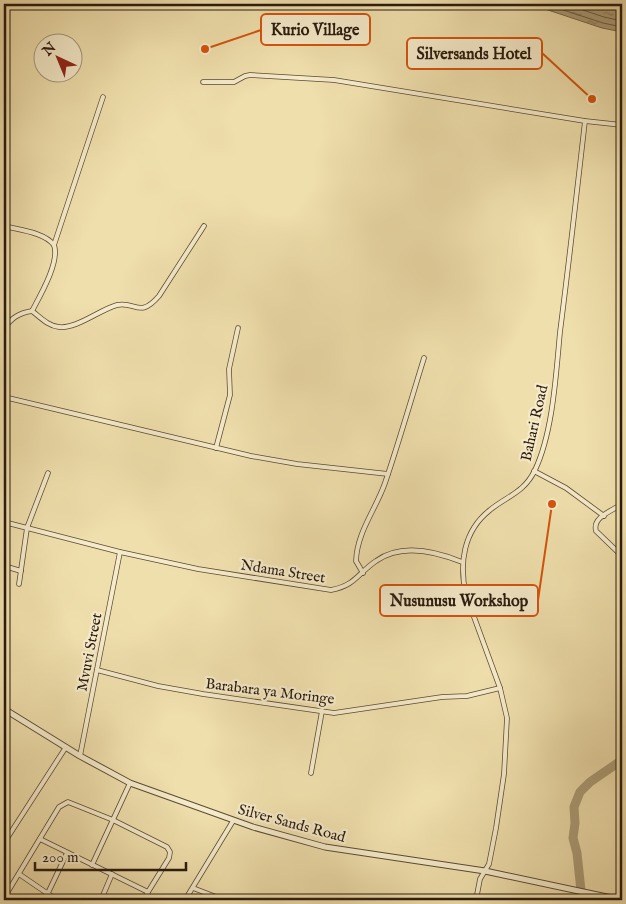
<svg xmlns="http://www.w3.org/2000/svg" width="626" height="904" font-family="'IM FELL English',serif">
	<style>
		.water { fill: url(#water-ripples); stroke: #78684d }
		.lines { fill: none; stroke-linecap: round; stroke-linejoin: round }
		.shore { stroke: #6a5b43; stroke-width: 1 }
		.river { stroke: #ac9c77; stroke-width: 9 }
		.minor-casing { stroke: #5a4b36; stroke-width: 5.5 }
		.tertiary-casing { stroke: #5a4b36; stroke-width: 7 }
		.minor { stroke: #f5eac9; stroke-width: 4 }
		.tertiary { stroke: #f5eac9; stroke-width: 5 }
		.labels { text-anchor: middle; stroke-width: 4.5; stroke-linejoin: round; paint-order: stroke }
		.street-label { font-size: 15px; fill: #291a0f; stroke: #f5eac9 }
		.leader { fill: none; stroke: #d5530c; stroke-width: 2 }
		.callout-dot { fill: #d5530c; stroke: #f5eac9; stroke-width: 2 }
		.callout { fill: #f5eac9; stroke: #d5530c; stroke-width: 2 }
		.callout-label { font-size: 16px; text-anchor: middle; font-weight: bold; fill: #291a0f }
	</style>
	<defs>
		<pattern id="water-ripples" width="26" height="14" patternUnits="userSpaceOnUse" patternTransform="scale(1.25)"><rect width="26" height="14" fill="#ac9c77"/><path d="M2 4q2-2 4 0t4 0M15 11q2-2 4 0t4 0" fill="none" stroke="#8c7e60"/></pattern>
	</defs>
	<rect width="100%" height="100%" fill="#efdfac"/>
	<filter id="stains"><feTurbulence type="fractalNoise" baseFrequency=".004" numOctaves="4"/><feColorMatrix values="0 0 0 0 .2 0 0 0 0 .09 0 0 0 0 .02 0 0 0 .5 -.17"/></filter>
	<radialGradient id="worn" r=".72"><stop offset=".6" stop-color="#630" stop-opacity="0"/><stop offset="1" stop-color="#630" stop-opacity=".3"/></radialGradient>
	<path class="water" d="M530,4H622V32L602,28Z"/>
	<g class="lines">
		<g class="shore">
			<path d="M545,4L603,23L622,27"/>
			<path d="M565,4L604,17L622,21"/>
		</g>
		<path class="river" d="M582,900L577,853L573,838L575,823L574,807L580,792L590,782L622,760"/>
		<g class="minor-casing">
			<g id="minor">
				<path d="M203,82H234L245,76L250,75L334,80L585,121L622,125"/>
				<path d="M4,226C19,230 44,232 54,245"/>
				<path d="M32,311C40,296 60,262 54,245L103,97"/>
				<path d="M4,329C11,318 19,313 32,311C40,317 48,326 59,327C77,329 99,310 117,305C136,301 139,319 159,296L204,226"/>
				<path d="M4,397L251,456L297,464L388,474"/>
				<path d="M216,448L230,395L229,369L238,328"/>
				<path d="M534,471L566,488L604,516"/>
				<path d="M622,504C612,511 592,517 596,531L622,556"/>
				<path d="M4,522L120,552L198,569L331,590C356,585 357,574 376,561C401,543 435,551 462,562"/>
				<path d="M4,566L21,571"/>
				<path d="M363,573L356,561C357,532 376,509 385,483C399,442 411,400 424,358"/>
				<path d="M19,584L27,528L48,473"/>
				<path d="M97,670L158,686L203,694L334,713L442,697L467,696L500,688"/>
				<path d="M80,756L120,552"/>
				<path d="M311,773L322,711"/>
				<path d="M40,839L148,892"/>
				<path d="M4,843L66,747"/>
				<path d="M92,865L130,783"/>
				<path d="M19,874L57,900"/>
				<path d="M193,888L224,900"/>
				<path d="M47,895L67,853"/>
				<path d="M4,898L59,807L68,802L113,820L167,847L170,852L169,858L143,900"/>
				<path d="M101,900L112,874"/>
				<path d="M185,900L233,821"/>
				<path d="M476,900L480,879L489,864L496,828L504,774L507,718L500,688L466,595C459,564 463,531 490,510C507,496 524,493 535,470C553,432 556,374 560,332C569,262 577,191 585,121"/>
			</g>
		</g>
		<g class="tertiary-casing">
			<path id="tertiary" d="M4,709L80,756L130,783L253,827L325,847L485,871L621,900"/>
		</g>
		<use href="#minor" class="minor"/>
		<use href="#tertiary" class="tertiary"/>
	</g>
	<g class="labels">
		<g class="street-label">
			<text transform="translate(534 423) rotate(-77)" y="5">Bahari Road</text>
			<text transform="translate(283 571) rotate(9)" y="5">Ndama Street</text>
			<text transform="translate(89 652) rotate(-79)" y="5">Mvuvi Street</text>
			<text transform="translate(270 691) rotate(7)" y="5">Barabara ya Moringe</text>
			<text transform="translate(292 823) rotate(15)" y="5">Silver Sands Road</text>
		</g>
	</g>
	<path class="leader" d="M205 49L261 30M592 99L542 53M552 504L538 600"/>
	<g class="callout-dot">
		<circle cx="205" cy="49" r="5"/>
		<circle cx="592" cy="99" r="5"/>
		<circle cx="552" cy="504" r="5"/>
	</g>
	<g class="callout">
		<rect x="261" y="14" width="109" height="31" rx="5"/>
		<rect x="407" y="38" width="135" height="31" rx="5"/>
		<rect x="380" y="585" width="158" height="31" rx="5"/>
	</g>
	<g class="callout-label">
		<text x="315" y="35">Kurio Village</text>
		<text x="474" y="59">Silversands Hotel</text>
		<text x="459" y="606">Nusunusu Workshop</text>
	</g>
	<rect width="626" height="904" fill="none" stroke="#efdfac" stroke-width="20"/>
	<rect x="5" y="5" width="616" height="894" fill="none" stroke="#291a0f" stroke-width="2.5"/>
	<rect x="10" y="10" width="606" height="884" fill="none" stroke="#291a0f"/>
	<g transform="translate(58 58) rotate(316)"><circle r="24" fill="#f5eac9" stroke="#a3977f"/>
	<path d="M0-4L9 19L0 12L-9 19Z" fill="#8f2418"/>
	<text y="-8" font-size="14" font-weight="bold" text-anchor="middle" fill="#291a0f">N</text>
	</g>
	<path d="M35 862v8h151v-8" fill="none" stroke="#291a0f" stroke-width="2.5"/>
	<text x="42" y="862" font-size="15" fill="#291a0f" stroke="#f5eac9" stroke-width="4" paint-order="stroke">200 m</text>
	<rect width="100%" height="100%" filter="url(#stains)"/>
	<rect width="100%" height="100%" fill="url(#worn)"/>
</svg>
